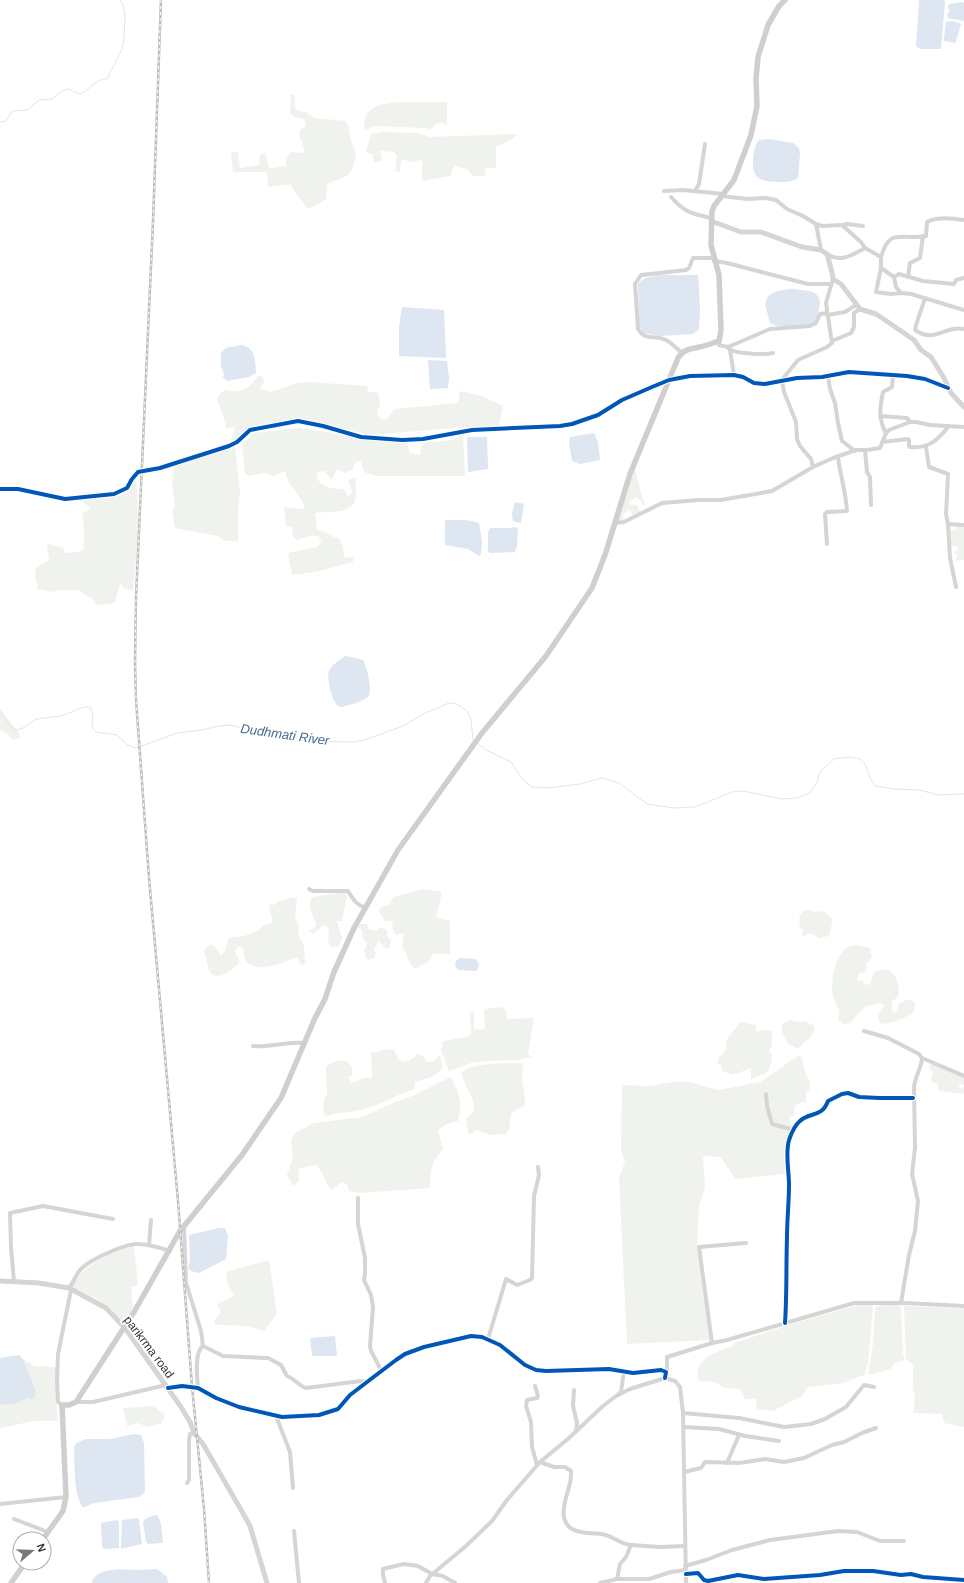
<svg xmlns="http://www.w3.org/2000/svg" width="964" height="1583" font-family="Arial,sans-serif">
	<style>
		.green { fill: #f0f3ed }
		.water { fill: #dde6f1 }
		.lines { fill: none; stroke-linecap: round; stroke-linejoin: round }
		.stream { stroke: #dde6f1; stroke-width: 1 }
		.minor { stroke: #d5d5d5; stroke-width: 4 }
		.tertiary { stroke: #d5d5d5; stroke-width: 5 }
		.secondary { stroke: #cfcfcf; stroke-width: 5.5 }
		.rail-casing { stroke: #bdbdbd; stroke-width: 2.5 }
		.rail { stroke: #fff; stroke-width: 1; stroke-dasharray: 3; stroke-linecap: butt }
		.cycleway-casing { stroke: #fff; stroke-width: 6 }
		.cycleway { stroke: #0057b8; stroke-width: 4 }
		.labels { text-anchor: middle; stroke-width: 4; stroke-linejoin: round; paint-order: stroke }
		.street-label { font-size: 12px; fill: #313131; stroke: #fff }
		.water-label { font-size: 13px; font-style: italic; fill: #44698e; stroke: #fff }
	</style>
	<rect width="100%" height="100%" fill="#fff"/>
	<g class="green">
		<path d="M291,94L295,95V109L299,111L306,112L315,118L346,121C352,132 348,140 356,152C353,177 349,175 327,184L326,199L322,202L308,209L292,188L291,184L268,187L267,172H233L231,152H238L240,168L259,165L260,155L264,153L266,155L269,167L272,168L286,166V160L290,152L302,153L304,152C305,144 297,138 300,130L305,127L306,122L304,119L295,117L290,114Z"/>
		<path d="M421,102H447V126L441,122L436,124L430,130L426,128L373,126L365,131C364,126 364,124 365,119C370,99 404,103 421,102Z"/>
		<path d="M383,132L418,133L430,137L518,134C512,141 504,142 496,147V168H486L485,176H473L467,169L455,166L451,172V176L422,181V160L410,162L404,159L401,161L400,172L395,171L397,156L394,152L380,151L382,160L380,162H374L372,154L366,152L371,134Z"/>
		<path d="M258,376L263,377L264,382L260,388L271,392L297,383L308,382L367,386L368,392H376L379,394L380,405L377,414L381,419L386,420L395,409L458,403L460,391L482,396L503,406L499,426L454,428L370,435L298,419L250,428L231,443L235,427L226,429L225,422L217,398L221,393L225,390C242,394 249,389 258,376Z"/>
		<path d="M298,428L328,432L365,440L407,442L410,453L420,455L421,447L424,443L453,440L463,434L465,476H377L364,472L361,461L355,462L353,469L345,473L337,469L332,480L324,471L318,472L317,479C325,488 332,489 344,489L347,495L350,496L352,491L348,481L352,478H356C355,485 357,494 355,501C350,515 328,511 315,513L317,530C325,531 330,537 339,538L343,546L344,558L353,557V562L320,571L292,575L288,553L317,547L322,541L318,536H309L297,540L293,536L292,527L286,526L284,507L300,509L305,508C301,493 288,488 285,471L274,476L264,473L248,476L245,473L242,444L254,433Z"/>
		<path d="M235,446L240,491L238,512V542L223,540L218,536L175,528L172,511L175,506L172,485L175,465Z"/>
		<path d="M634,467C639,481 640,494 646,507L637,497L629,502L631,505H637L640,512L634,516L629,510L623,514L624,523L617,521Z"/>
		<path d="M136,479C140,516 137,554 133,591L123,587L121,582L116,598L115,603L97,605L94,600L78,590H59L51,592L37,589L38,585L36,581L35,570L37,567L49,560L47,545L49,544L63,548L66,553L79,552L83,549C85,537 84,526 82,514L84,512L90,509L87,505L84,504L83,500C96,498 115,499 127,491C132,488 131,482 136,479Z"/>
		<path d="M956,526H964V560L955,561L958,554H955V551L958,550L957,546H951L950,530H956Z"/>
		<path d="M0,709L19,733L20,738L13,740L6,733L0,730Z"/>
		<path d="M423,889L442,892L436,917L450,921V954H433L428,962L415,969L411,965L404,949L402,948L404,933L396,935L393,931L392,921H385L379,912L380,908L390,904L394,897Z"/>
		<path d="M345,892L347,896L342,921H337L340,933L343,937L338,947L330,946L328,942L329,928L324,925L313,934L309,931L315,927L316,924C313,916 307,905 312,897Z"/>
		<path d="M291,897L297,899L295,918L299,927L298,934L304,945L305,963L303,965L300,964L299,960L296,957C284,962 257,975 246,961C244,958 244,952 243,948L238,946L235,952L240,962C231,971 224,978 212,975L209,970L204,951L207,946L213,945L221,955L224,952L229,938L244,936L256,932L263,926L273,922L269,906L270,904L274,905L279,901H282Z"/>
		<path d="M806,910H810L816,912L823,911L833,919L829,936L819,938L810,933L805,936H802L803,930L800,927C799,920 798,913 806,910Z"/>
		<path d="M360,924H368L369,930L372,929L376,931L381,927L387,930V936L391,940L389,949L385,948L383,945L378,941L374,950L376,952L374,958L369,960L366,958L364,951L367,943L362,937V930L358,927Z"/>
		<path d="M857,945L870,948L872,957L866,964L867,966L865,972L859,973L857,980L863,981L865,985L870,984L874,972C893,965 899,978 899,995L892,1002V1011L895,1013L897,1011L899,1003L910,999L915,1003L914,1012C908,1016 878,1033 878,1017C879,1013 883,1009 884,1005L881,1003L866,1006L851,1022L846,1024H843L838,1020C841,1006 836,1008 833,996C830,984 835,960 843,951C847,946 852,946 857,945Z"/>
		<path d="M502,1007L506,1011L507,1019L534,1018L528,1054L532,1057L517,1060L474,1062L449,1071L441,1050L443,1041C451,1040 459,1037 467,1037L471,1034L470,1012L474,1011V1030L485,1029L484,1009Z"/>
		<path d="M791,1020L797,1022L806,1021L808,1024L812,1023L815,1029L810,1039L805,1041L798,1049L788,1044L782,1031V1024Z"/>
		<path d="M740,1022L756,1025V1032L763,1030L772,1031V1045L769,1051L772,1055C770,1074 768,1073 751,1079V1068L733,1075L722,1071L721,1065H719L717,1063L719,1060L718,1057L722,1055L726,1050C724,1037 734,1032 740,1022Z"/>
		<path d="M388,1049L394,1050L399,1060L405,1062L412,1059L418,1054L423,1056L427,1062H432L440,1055L443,1068L434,1076L415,1082V1089C399,1093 387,1102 371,1107C357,1112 340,1112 325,1116L323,1108L324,1100L327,1095L326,1067C334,1060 339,1060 348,1062L352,1067V1075L348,1077L352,1083L364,1078H372L371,1053Z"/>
		<path d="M801,1055L806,1075L810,1082L809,1091L806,1092V1102L799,1103L795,1106L794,1115L789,1118L791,1124L794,1127L784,1150L785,1174L735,1179L721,1157L703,1156L705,1188L699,1206L697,1247L710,1340L627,1344L619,1178L625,1162L621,1149L622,1085L650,1086L673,1082H690L718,1090L760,1082L781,1068L791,1060Z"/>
		<path d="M502,1063H523L522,1082L524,1090L525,1102L524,1106L511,1113L509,1129L506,1134L491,1135L476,1130L469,1135L466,1122L467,1117C480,1111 472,1099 468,1090C465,1084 463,1078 461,1072C473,1065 488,1064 502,1063Z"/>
		<path d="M931,1063L964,1078V1085L960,1084L959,1088L963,1089L964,1085V1094L946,1092L938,1090V1084L931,1082L933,1072L929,1069Z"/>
		<path d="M451,1077C459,1092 463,1105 458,1121L446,1124L438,1131L443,1149C430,1164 431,1170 430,1188L360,1193L349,1191L347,1184L341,1182L332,1190C323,1181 325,1172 315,1165L298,1169L299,1181L293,1186L287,1175L293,1158L291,1140L295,1133L314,1123L362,1117L398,1101L417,1094Z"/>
		<path d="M134,1246L138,1285L131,1287L133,1307L124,1325L110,1308L95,1298L72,1287C82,1264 111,1253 134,1246Z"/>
		<path d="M269,1260L277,1314L264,1331C247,1324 233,1326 215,1325L214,1322L221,1312L217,1304L234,1296L227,1282L226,1272Z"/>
		<path d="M858,1305H871L873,1308L868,1363L865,1375L853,1379L844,1383L808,1387L802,1396L773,1411L757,1409L756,1399H745L740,1389L724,1388L715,1382L700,1381L698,1379C694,1359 716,1351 732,1347L734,1343L792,1324Z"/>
		<path d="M882,1305H898L901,1307L903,1354L905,1360L895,1363L891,1369L868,1375L873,1344L875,1309L878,1306Z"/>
		<path d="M904,1306L964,1308V1427L944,1423L942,1414L913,1413L915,1400L913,1386V1365L906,1359Z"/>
		<path d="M23,1359L35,1366L58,1367L56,1400L58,1421H34L0,1428V1405C15,1404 25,1402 36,1391Z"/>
		<path d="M154,1406L159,1411L165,1414L162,1423L147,1427L138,1423L127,1426L123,1408Z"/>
	</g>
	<g class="water">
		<path d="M919,0H944L945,2L941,49H920L916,46Z"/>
		<path d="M962,2L964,3V21L948,18L947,14L950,11L948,8L949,4Z"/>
		<path d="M953,21L961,24L956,41L955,43L944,41V39L946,22Z"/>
		<path d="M769,139L793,143L799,148L800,153L798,178C793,182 786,182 780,182C763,181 752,181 753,161C754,152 754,147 759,140Z"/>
		<path d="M683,275H698L700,308L699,329L693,334L660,336L644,333L639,326L638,284C647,272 669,276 683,275Z"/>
		<path d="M791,289C808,291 826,289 818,313C817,317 817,321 813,324C806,328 776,328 770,323L765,304L768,296L777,291Z"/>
		<path d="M402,307L444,310L446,358L399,356V327Z"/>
		<path d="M242,345C256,348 255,361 256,373L249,377L227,381L223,377L224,374L221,366V353L226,348Z"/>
		<path d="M428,360L447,361L449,377L448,388L430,389Z"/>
		<path d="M594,433L598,442L600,460L580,464L572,461L569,443L570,437Z"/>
		<path d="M467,437H487L488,469L468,472Z"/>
		<path d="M515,502L524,504L521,523L513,521L512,514Z"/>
		<path d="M445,520H466L479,523L482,542L481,554L479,556L468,549L445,545Z"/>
		<path d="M513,527L518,528L517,546L515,552L490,553L488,551V532L490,528H510Z"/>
		<path d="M345,656C347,656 361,659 363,660C367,666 373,692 368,697C362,702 349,705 341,707L338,706C332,700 325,676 330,669C333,664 340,660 345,656Z"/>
		<path d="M460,958L476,959L479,964L478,969L476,971L458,970L455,966L456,961Z"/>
		<path d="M219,1228H225L228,1236L226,1259L199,1273L191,1271L188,1268L190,1261L189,1235Z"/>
		<path d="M335,1336L337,1356H312L310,1338Z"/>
		<path d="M19,1355L23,1359L36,1391L35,1397L31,1400L28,1398L14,1404L0,1405V1358Z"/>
		<path d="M134,1434L141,1435L144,1443L145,1492L139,1497L94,1503L85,1507H82C73,1489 75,1468 74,1448L76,1443L86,1439H110Z"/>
		<path d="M155,1515L158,1516L161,1524L163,1542L162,1543L148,1544L146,1542L143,1522L145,1519Z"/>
		<path d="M138,1518L139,1520L142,1544L121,1549L122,1520Z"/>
		<path d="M117,1520L119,1523V1548L104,1549L102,1547L101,1523Z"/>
		<path d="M157,1569L167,1577L168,1583H92C95,1566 126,1570 138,1570C144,1570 151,1569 157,1569Z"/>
	</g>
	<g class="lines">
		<g class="stream">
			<path d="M0,122L6,121L12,111L27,110L39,100L52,99L62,91L68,89L80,94C90,90 96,78 107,79L122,49L124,39L125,16L123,4L120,0"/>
			<path d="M0,712L11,727L16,730L23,728L36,719L62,716L84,707H90C96,715 88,725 96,732L117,735L128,745L136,748L177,733L202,730L214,727L227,725L236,726L248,731H271L311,741L352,742L365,740L403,726L425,713L449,703L457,704L467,711L471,719L473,740"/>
			<path d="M477,743L486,750L511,762L523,780L532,787L547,788L580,784L602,778L619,783L647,804L674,808L695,807L732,792L743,791L781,799L797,798L810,793L817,782L820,772L834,759L850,757L860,759L865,764L870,778L875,786L894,789L919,790L939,795L964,794"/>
		</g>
		<g class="minor">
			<path d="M664,191L683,190L723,194"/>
			<path d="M695,191L699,184L705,144"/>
			<path d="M721,196L748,199L766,198L776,200L787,209L803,216L816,224L821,250"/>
			<path d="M671,197C684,212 692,214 711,218"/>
			<path d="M816,224L822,226L842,225L861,242L865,248L881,257V268L894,277L896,287L901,293L911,294L964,310"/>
			<path d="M842,225L847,224L863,226"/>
			<path d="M827,254C841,263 852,255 865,248"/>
			<path d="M881,257C890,226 902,241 926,236L927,222C937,216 953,219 964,220"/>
			<path d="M714,261L727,263L808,284H830"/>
			<path d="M881,268L876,292L891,294L901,293"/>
			<path d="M894,277L899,274L923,281L954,284L956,280L964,278"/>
			<path d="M908,277L910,263L920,258L923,236"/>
			<path d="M925,298C922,309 917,319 915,330C935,344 945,325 964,329"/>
			<path d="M827,315L845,312L856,305"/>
			<path d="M719,341V345L728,347L770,329L810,326L816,323L820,314L827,313"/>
			<path d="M832,341L851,333L854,327V313L860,309"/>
			<path d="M728,348C733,354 765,355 773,353"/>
			<path d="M730,350L734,375"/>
			<path d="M681,352C677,349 672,343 666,340C654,334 646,342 638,329L635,284L641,275L686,270L689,268L693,258H714"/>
			<path d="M828,376L830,389L835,403L838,423L842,441L855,451"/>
			<path d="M669,380L690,376L734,375L743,377L754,383L765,384L797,378L822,377L849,372L907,376L925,379L948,388"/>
			<path d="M782,381L784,392L796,422L797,439L800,446L811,459L813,467"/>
			<path d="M780,382L798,360L827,347L832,343L826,303L833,279"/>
			<path d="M880,416L907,418L910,422"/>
			<path d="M886,433C878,420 880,406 883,392L892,387L893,375"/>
			<path d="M882,442L908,439L909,440V446L910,447C928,449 938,440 948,427"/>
			<path d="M926,447L929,467L948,474L946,514L948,524L950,558L956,587"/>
			<path d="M865,450L867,472L870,477L871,505"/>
			<path d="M615,523L624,522L662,503L698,500H721L772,491L813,467L833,458L856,450H867L880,448L886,433L889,430L910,422H916L930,425L964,427"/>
			<path d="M948,524L964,525"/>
			<path d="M827,544L825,514L827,512L847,511C846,492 840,475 838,457"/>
			<path d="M309,889L313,891H348C353,899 356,905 366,908"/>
			<path d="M864,1031L888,1038L919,1054L922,1058C922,1067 915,1076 914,1087L915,1148L912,1174L918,1201L915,1231L909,1255L901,1303"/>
			<path d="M253,1046C270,1048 287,1041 304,1043"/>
			<path d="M922,1058L964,1076"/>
			<path d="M766,1094L767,1106L772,1124L794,1130"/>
			<path d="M358,1198V1224L365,1258V1273L364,1280L371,1295L373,1307L370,1346L371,1351L381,1370"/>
			<path d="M184,1228L186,1283L201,1331L203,1346"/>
			<path d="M149,1245L151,1220"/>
			<path d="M14,1282L11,1247L10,1213L43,1206L113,1219"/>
			<path d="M69,1288C73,1283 76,1275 80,1270C85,1264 95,1259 101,1256C132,1242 137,1240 170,1251"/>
			<path d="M785,1323C787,1294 786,1266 787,1237C787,1220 789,1202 789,1185C789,1170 785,1154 789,1140C791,1134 795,1125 800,1121C809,1112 822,1118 828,1101L842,1094L848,1093L859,1097L879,1098H913"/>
			<path d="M488,1339L506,1279L517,1285L530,1280L532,1278L534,1196L539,1175L538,1167"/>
			<path d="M712,1343L727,1340L854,1303H906L964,1306"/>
			<path d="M667,1373V1357L712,1343L699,1247L746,1243"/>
			<path d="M535,1386L538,1396L537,1398L527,1400L526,1406L531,1422L532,1447L537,1465"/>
			<path d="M168,1388L182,1386L198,1388L216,1398L239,1407L282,1417L319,1415L338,1409L350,1395L367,1382L396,1360L405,1354L424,1347L471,1336L482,1337L500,1345L525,1365L536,1370L546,1371L609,1369L633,1373L661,1370L666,1372L665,1378"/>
			<path d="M198,1388C197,1377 194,1352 203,1346L223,1356L268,1358L281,1365L287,1376C295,1379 299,1386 306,1388L361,1381L367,1382"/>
			<path d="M574,1390L573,1406L577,1423L576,1431"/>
			<path d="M618,1395L621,1392L624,1371"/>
			<path d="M76,1402H93L166,1385"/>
			<path d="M62,1405L58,1402L57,1380L58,1354L71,1290"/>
			<path d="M683,1413L739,1418L784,1427L811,1424L825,1419L846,1407L864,1385L874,1387"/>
			<path d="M276,1416L290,1452L293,1488"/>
			<path d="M684,1427L719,1429L745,1436L779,1441"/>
			<path d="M540,1462L554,1467H565L571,1471C571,1475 571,1479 570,1483C567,1497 556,1519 572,1529C581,1534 593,1533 602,1534C613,1536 620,1544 631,1545"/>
			<path d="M727,1463L739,1435"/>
			<path d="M684,1472L701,1468L705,1462L739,1463L765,1459L784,1462L804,1458L832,1445L844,1442L862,1433L876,1428"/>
			<path d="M187,1483L189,1480V1440L190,1434L194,1433"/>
			<path d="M0,1504L66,1497"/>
			<path d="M14,1519L48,1532"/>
			<path d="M294,1531L299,1583"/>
			<path d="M19,1538L23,1539"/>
			<path d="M685,1566L706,1560L732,1550L770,1540L838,1531L857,1532L880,1541H904"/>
			<path d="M686,1574L698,1573L704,1580L708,1581L738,1575L764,1579L820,1575L844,1571H873L901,1575L911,1574L923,1577L964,1580"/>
			<path d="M617,1579L620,1564L626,1557L631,1545L659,1547L685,1546"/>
			<path d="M385,1583L383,1575V1569L404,1564L418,1566L432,1574L443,1576L455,1583"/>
			<path d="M426,1583L430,1576L466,1546L492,1521L507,1500L540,1462L569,1438L603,1406L616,1396L630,1389L665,1378L675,1381L680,1387L683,1413L686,1583"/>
			<path d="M600,1583L617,1579H649L671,1572L685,1570"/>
		</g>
		<g class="tertiary">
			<path d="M711,221L741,232H761L802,247L821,250L827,254L832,272L833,279L841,284L860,309L876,314L885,320L914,340L921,350L931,357L944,378L951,393L964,407"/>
			<path d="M0,489H18L65,499L114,494L127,488L132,479L138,472L160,468L229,446L237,442L250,430L298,421L323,426L361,437L402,440L423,439L472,430L560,426L572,424L598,415L622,400L669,380"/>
			<path d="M0,1281L39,1283L69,1288L106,1308L125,1328L181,1407L190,1422L194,1433L203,1444L244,1515L250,1526L267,1583"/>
		</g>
		<g class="secondary">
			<path d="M43,1539L63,1511L66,1497L62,1405H69L76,1402L134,1312L180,1231L242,1155L281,1098L315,1018L325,999L334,972L354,928L398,850L482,733L546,656L592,588L605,555L630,474L678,358C685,347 695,349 707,345C711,344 715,342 719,341L721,330L719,275L711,245L712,211L714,206L734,180L751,135L757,106L756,79L758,57L768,25L779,6L785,0"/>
			<path d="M11,1583L25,1563"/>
		</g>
		<g class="rail-casing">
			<path id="rail" d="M161,0L153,222L136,597L135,662L136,700L149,878L178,1201L192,1386L204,1509L209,1583"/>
		</g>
		<use href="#rail" class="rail"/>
		<g class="cycleway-casing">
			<g id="cycleway">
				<path d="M0,489H18L65,499L114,494L127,488L132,479L138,472L160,468L229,446L237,442L250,430L298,421L323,426L361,437L402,440L423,439L472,430L560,426L572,424L598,415L622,400L652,387L669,380L690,376L734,375L743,377L754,383L765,384L797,378L822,377L849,372L907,376L925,379L948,388"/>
				<path d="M785,1323C787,1294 786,1266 787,1237C787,1220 789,1202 789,1185C789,1170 785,1154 789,1140C791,1134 795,1125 800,1121C809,1112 822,1118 828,1101L842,1094L848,1093L859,1097L879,1098H913"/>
				<path d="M168,1388L182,1386L198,1388L216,1398L239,1407L282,1417L319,1415L338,1409L350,1395L367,1382L396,1360L405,1354L424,1347L471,1336L482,1337L500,1345L525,1365L536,1370L546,1371L609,1369L633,1373L661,1370L666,1372L665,1378"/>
				<path d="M686,1574L698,1573L704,1580L708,1581L738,1575L764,1579L820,1575L844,1571H873L901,1575L911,1574L923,1577L964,1580"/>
			</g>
		</g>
		<use href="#cycleway" class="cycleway"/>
	</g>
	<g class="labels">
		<g class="street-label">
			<text transform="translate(149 1347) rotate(53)" y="4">parikrma road</text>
		</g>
		<g class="water-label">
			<text transform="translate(285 734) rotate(8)" y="5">Dudhmati River</text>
		</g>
	</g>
	<g transform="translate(32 1551) rotate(71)"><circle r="19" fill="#ffffff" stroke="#adadad"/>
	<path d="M0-3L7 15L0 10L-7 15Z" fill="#797979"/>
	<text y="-6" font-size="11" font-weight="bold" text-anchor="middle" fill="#313131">N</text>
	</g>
</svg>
